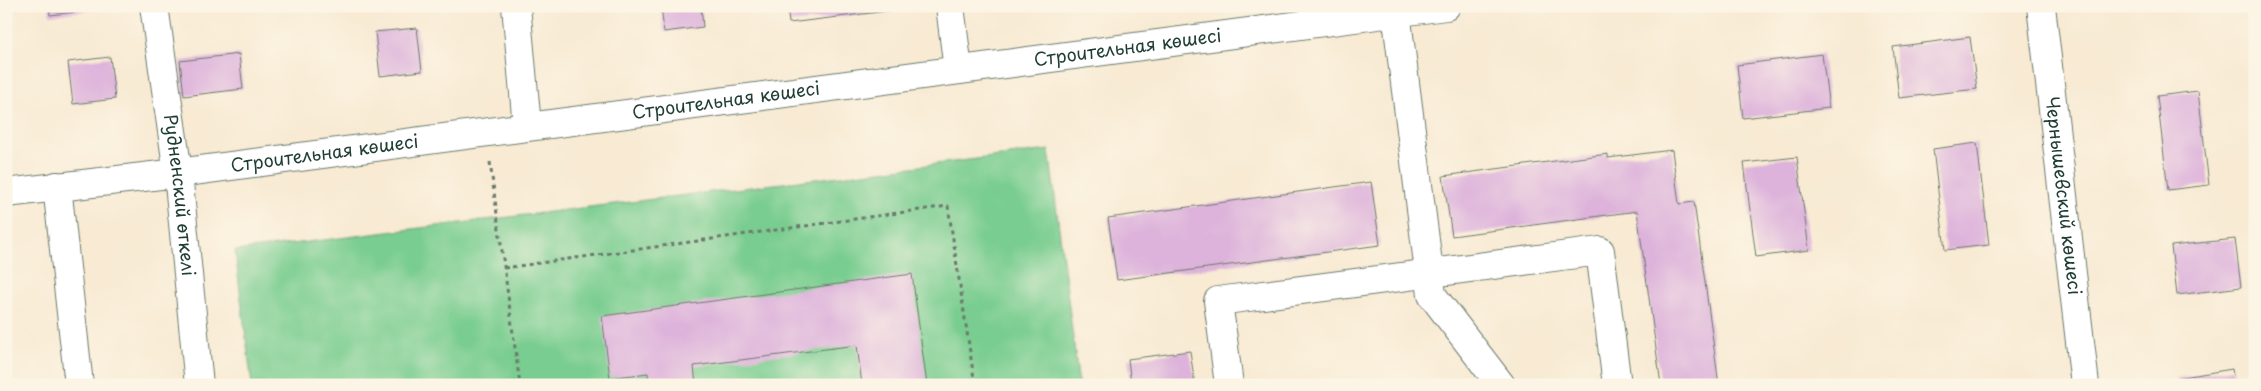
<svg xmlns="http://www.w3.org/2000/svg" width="2261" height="391" font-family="'Playpen Sans',sans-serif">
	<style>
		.green { fill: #79cd90; stroke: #4c8562 }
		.building { fill: #ddb2db }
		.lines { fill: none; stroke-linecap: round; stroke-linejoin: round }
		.minor-casing { stroke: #6b7a6c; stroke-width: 30 }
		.path { stroke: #6b7a6c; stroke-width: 3; stroke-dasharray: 4 4; stroke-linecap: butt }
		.minor { stroke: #fff; stroke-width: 28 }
		.labels { text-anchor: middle; stroke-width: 4; stroke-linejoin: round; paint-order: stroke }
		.street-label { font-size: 18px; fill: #1f3d34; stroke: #fcf5e5 }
	</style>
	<rect width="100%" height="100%" fill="#fcf5e5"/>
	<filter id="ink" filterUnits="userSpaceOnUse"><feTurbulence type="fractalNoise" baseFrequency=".02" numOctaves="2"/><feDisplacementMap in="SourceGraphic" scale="10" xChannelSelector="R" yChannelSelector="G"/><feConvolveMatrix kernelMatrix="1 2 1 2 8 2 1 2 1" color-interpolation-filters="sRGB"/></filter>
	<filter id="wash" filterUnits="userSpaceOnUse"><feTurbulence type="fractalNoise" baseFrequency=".0096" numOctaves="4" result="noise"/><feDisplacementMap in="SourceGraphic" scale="20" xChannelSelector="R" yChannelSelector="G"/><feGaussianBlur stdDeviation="1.12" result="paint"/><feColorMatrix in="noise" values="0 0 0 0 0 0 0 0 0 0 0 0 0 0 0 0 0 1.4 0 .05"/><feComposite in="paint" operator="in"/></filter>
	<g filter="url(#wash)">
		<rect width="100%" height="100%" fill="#f8ead3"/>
		<path class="green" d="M1049,150L1079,385H252L235,251Z"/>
		<g id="blocks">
			<g class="building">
				<path d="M49,6H102V9L50,15Z"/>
				<path d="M661,6H701L703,27L664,32Z"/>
				<path d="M787,6H895L896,10L789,23Z"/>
				<path d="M417,28L422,71L380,76L375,32Z"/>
				<path d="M1970,37L1977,89L1899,98L1893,47Z"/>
				<path d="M239,54L243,89L184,96L180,61Z"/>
				<path d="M1822,54L1829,108L1743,118L1737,65Z"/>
				<path d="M110,57L115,99L73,104L68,62Z"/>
				<path d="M2198,91L2209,185L2168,190L2157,96Z"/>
				<path d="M1977,143L1989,245L1945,250L1933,149Z"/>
				<path d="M1672,150L1679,204L1694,202L1719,385H1661L1637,211L1452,236L1443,176L1608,154V158Z"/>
				<path d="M1797,157L1809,250L1756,257L1744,163Z"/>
				<path d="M1371,182L1380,245L1117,280L1108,218Z"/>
				<path d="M2235,239L2241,287L2177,295L2171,246Z"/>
				<path d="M912,274L927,385H862L857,345L694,366L696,385H649L648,373L610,378L602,316Z"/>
				<path d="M1190,351L1195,385H1131L1128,359Z"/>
				<path d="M2232,369L2235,385H2178L2177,378Z"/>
			</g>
		</g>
	</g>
	<g filter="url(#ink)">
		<use href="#blocks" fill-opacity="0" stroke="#6b7a6c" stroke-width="1"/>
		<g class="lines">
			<g class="minor-casing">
				<g id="minor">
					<path id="s1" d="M154,6L178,173L199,385"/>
					<path d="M516,6L527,126"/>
					<path d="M950,6L958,70"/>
					<path id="s2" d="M2041,6L2085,385"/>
					<path d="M1396,12L1432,295L1501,385"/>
					<path d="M57,186L79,385"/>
					<path id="s3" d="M6,193L178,173L1446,6"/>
					<path d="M1229,385L1218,301L1600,251L1617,385"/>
				</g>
			</g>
			<g class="path">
				<path d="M490,162L520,385"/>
				<path d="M504,268L948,206L975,385"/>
			</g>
			<use href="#minor" class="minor"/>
		</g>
	</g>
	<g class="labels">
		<g class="street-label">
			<text dy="6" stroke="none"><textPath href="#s3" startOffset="1131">Строительная көшесі</textPath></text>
			<text dy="6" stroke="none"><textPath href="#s3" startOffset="726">Строительная көшесі</textPath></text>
			<text dy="6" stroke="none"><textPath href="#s3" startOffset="321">Строительная көшесі</textPath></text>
			<text dy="6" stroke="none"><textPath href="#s1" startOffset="191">Рудненский өткелі</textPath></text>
			<text dy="6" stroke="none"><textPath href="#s2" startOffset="191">Чернышевский көшесі</textPath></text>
		</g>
	</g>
	<rect width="2261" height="391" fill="none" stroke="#fcf5e5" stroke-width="25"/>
</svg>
